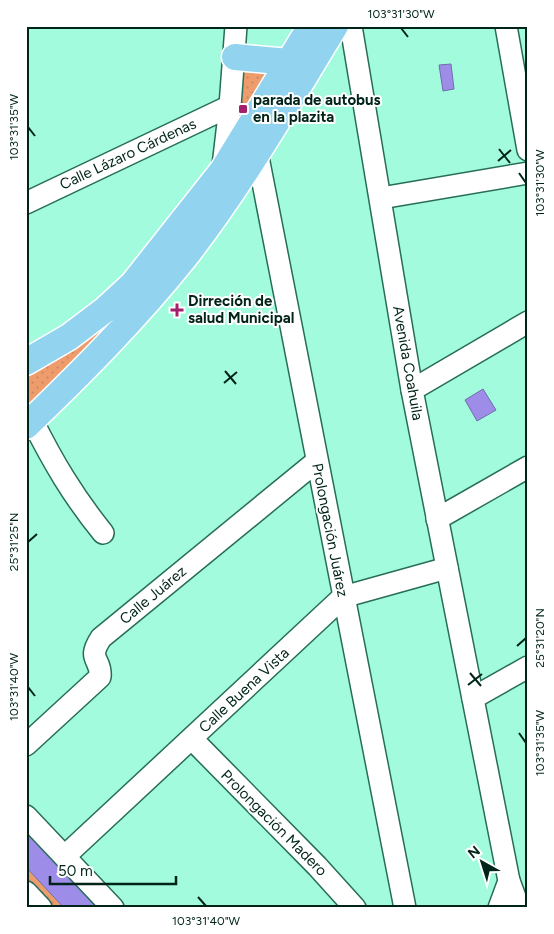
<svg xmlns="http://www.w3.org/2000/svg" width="554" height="934" font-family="Figtree,sans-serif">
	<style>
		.grass { fill: url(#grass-dots) }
		.water { fill: #9e8de8; stroke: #6f6eaa }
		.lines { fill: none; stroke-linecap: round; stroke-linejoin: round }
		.minor-casing { stroke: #286d59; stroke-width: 24 }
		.major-casing { stroke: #fff; stroke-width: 29 }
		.minor { stroke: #fff; stroke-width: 21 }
		.major { stroke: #92d3ef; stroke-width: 26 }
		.ticks { fill: none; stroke: #00241a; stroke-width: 2 }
		.poi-dot { fill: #a41f6c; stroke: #fff; stroke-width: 2 }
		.labels { text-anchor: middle; stroke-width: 4; stroke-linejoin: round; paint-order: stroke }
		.poi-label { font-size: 15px; font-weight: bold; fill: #00241a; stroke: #fff; text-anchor: start }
		.street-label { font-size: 15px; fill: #00241a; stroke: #fff }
		.neatline { fill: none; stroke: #00241a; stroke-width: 2 }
		.ticks-label { font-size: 12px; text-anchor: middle; fill: #00241a }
	</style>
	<defs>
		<pattern id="grass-dots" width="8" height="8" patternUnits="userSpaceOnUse" patternTransform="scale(1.25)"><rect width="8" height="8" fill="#ee9c6c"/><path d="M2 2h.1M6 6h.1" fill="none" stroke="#ca865d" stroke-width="1.8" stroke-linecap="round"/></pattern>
	</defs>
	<rect width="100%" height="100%" fill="#a2fbdd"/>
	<g class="grass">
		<path d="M237,59L290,65L226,163Z"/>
		<path d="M134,294L26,431V359Z"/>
		<path d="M26,867L64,908H39L26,893Z"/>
	</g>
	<g class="water">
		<path d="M451,64L454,89L443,91L439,65Z"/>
		<path d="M483,389L496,410L477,421L465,400Z"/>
		<path d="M26,826L104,908H64L26,867Z"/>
	</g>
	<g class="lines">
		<g class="minor-casing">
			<g id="minor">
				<path d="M351,26L412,390L509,881L499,908"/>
				<path d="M506,26L528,150"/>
				<path d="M257,152L405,908"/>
				<path d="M223,166L230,106L236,26"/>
				<path d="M381,198L528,173"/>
				<path d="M26,203L230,106"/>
				<path d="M412,390L528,322"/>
				<path d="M32,420C53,462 73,496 103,533"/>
				<path d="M437,519L528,467"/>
				<path d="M473,698L528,667"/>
				<path d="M192,739L317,866L355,908"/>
				<path d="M26,745L100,677C102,658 86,661 101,638L317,461"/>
				<path d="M26,816L113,908"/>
				<path d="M65,856L343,597L447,568"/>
				<path d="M509,881L519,908"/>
				<path d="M26,892L41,908"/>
			</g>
		</g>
		<g class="major-casing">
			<g id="major">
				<path d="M235,57L289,62"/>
				<path d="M26,362L69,337L106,309L133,284L223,170L311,26"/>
				<path d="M26,426C82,372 136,318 184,258C241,185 287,104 335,26"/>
			</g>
		</g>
		<use href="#minor" class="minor"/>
		<use href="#major" class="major"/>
	</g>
	<path class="ticks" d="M401,28L408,37M28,127L35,136M499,149L510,163M498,161L511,150M519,173L526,183M225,371L236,384M224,383L237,372M28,542L37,534M517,646L526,638M470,673L481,686M468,685L482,674M28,687L35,696M519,733L526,743M198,897L206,906"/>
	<g class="poi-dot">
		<rect x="238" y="104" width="10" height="10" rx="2.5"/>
		<path d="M174.5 302.5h5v5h5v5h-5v5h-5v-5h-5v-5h5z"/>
	</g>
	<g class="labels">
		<g class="poi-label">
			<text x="253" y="105">parada de autobus<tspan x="253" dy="17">en la plazita</tspan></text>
			<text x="188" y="306">Dirreción de<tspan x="188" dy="17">salud Municipal</tspan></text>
		</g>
		<g class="street-label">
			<text transform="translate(128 154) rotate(-25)" y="5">Calle Lázaro Cárdenas</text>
			<text transform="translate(408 363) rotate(80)" y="5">Avenida Coahuila</text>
			<text transform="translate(330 530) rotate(79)" y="5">Prolongación Juárez</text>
			<text transform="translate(153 595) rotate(-40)" y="5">Calle Juárez</text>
			<text transform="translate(244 690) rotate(-43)" y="5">Calle Buena Vista</text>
			<text transform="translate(274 823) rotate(45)" y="5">Prolongación Madero</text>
		</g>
	</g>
	<rect width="554" height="934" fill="none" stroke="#ffffff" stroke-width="55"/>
	<g transform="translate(482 862) rotate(321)" stroke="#ffffff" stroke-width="4" paint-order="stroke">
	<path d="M0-4L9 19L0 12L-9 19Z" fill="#00241a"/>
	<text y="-8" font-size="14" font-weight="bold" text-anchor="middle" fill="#00241a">N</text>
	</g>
	<path d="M50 876v8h126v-8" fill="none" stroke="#00241a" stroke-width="2.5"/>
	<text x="58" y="876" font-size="15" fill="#00241a" stroke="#ffffff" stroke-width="4" paint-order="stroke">50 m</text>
	<rect x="28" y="28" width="498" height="878" class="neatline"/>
	<g class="ticks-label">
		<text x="401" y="18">103°31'30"W</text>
		<text transform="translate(14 127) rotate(-90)" y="4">103°31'35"W</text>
		<text transform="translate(540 183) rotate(-90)" y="4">103°31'30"W</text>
		<text transform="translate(14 542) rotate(-90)" y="4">25°31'25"N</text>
		<text transform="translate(540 638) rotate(-90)" y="4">25°31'20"N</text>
		<text transform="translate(14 687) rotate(-90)" y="4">103°31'40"W</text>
		<text transform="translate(540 743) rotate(-90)" y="4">103°31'35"W</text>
		<text x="206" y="925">103°31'40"W</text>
	</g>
</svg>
